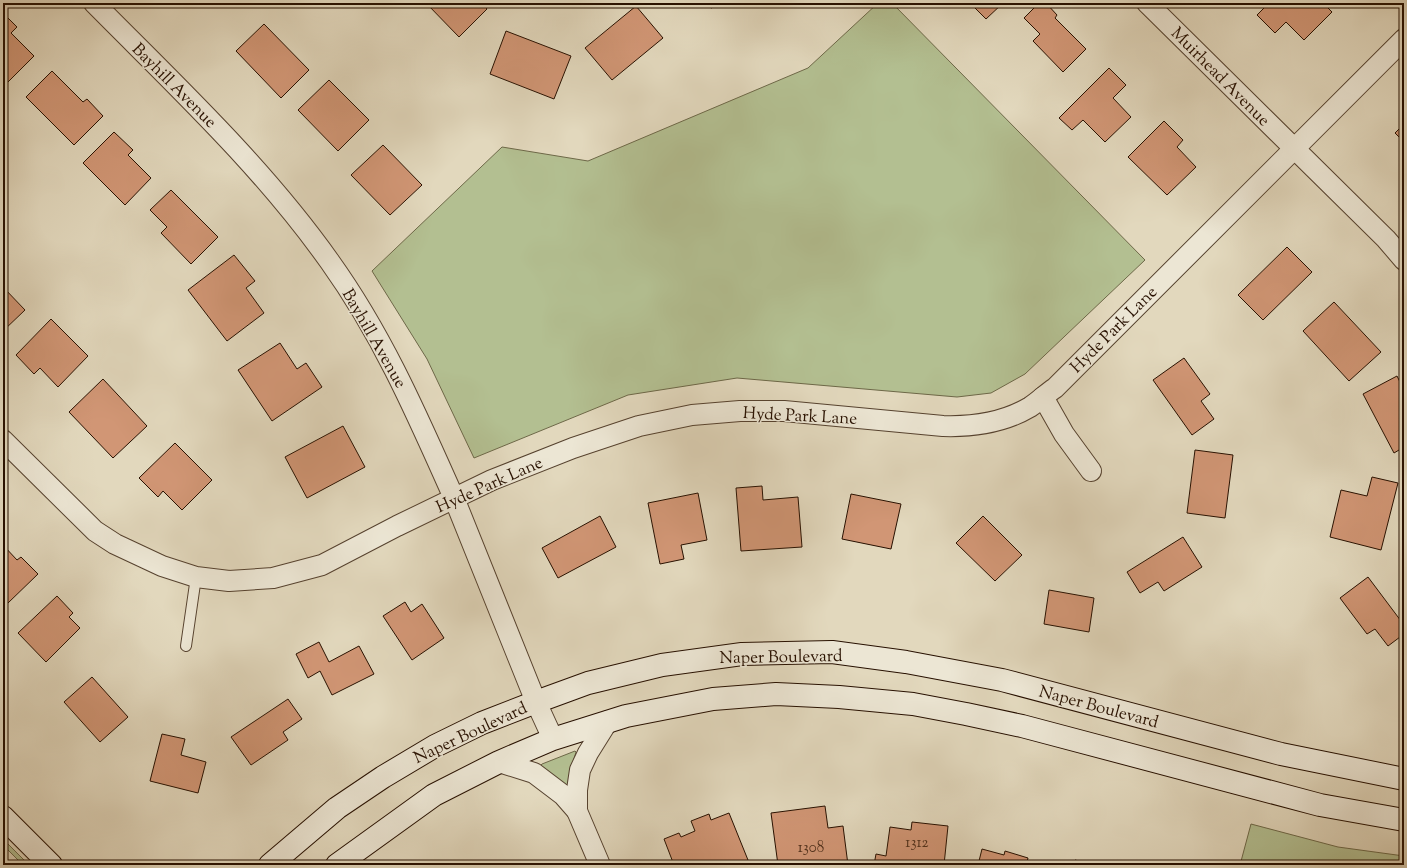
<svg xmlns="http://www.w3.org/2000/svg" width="1407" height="868" font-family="'Sorts Mill Goudy',serif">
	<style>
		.green { fill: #b3bf91; stroke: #6d6848 }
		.building { fill: #d19675; stroke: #271000 }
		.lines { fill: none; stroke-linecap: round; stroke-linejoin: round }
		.service-casing { stroke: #56422f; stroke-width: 12 }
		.minor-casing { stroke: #56422f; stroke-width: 22 }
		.secondary-casing { stroke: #271000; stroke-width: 24 }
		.service { stroke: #ece6d4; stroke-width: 10 }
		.minor { stroke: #ece6d4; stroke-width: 20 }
		.secondary { stroke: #ece6d4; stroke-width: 22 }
		.labels { text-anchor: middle; stroke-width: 3; stroke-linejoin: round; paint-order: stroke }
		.number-label { font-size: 15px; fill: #52321d }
		.street-label { font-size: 17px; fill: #271000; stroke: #ece6d4 }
	</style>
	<rect width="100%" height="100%" fill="#e2d8bd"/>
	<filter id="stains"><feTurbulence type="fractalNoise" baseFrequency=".005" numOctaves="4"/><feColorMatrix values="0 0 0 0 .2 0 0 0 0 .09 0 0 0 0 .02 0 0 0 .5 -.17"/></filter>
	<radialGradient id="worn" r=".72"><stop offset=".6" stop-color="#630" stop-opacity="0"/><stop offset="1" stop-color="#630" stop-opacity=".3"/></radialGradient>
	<g class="green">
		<path d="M878,3H892L1145,260L1025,374L991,393L957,397L737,378L628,395L474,458L427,359L372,271L502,147L588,161L808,68Z"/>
		<path d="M575,751L576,752L569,776L568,784L566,785L540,766L542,764Z"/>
		<path d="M1251,824L1338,847L1404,856V865H1240Z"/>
		<path d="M3,839L29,865H23L3,845Z"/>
	</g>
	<g class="building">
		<path d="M426,3H482L487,9L459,37Z"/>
		<path d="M696,3H714L712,8Z"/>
		<path d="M970,3H1003L986,19Z"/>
		<path d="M1039,3H1046L1057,15L1055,18L1086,49L1063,72L1033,41L1040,34L1024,18Z"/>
		<path d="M1269,3H1323L1332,12L1304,40L1286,22L1275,33L1257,15Z"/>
		<path d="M636,6L663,38L612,80L585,48Z"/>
		<path d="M3,13L17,27L11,33L34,56L8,82L3,76Z"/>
		<path d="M264,24L309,70L281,98L236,51Z"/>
		<path d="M506,31L571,56L554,99L490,74Z"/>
		<path d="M1109,68L1126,85L1113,98L1131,117L1105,142L1083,120L1072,130L1059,118Z"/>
		<path d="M52,71L83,102L87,99L103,116L74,145L26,97Z"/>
		<path d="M329,80L369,120L338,151L298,110Z"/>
		<path d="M1164,121L1183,140L1177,147L1196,167L1167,195L1128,157Z"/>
		<path d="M1404,124V142L1395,133Z"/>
		<path d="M114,132L133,150L128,155L151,178L125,205L83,163Z"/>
		<path d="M383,145L422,185L390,215L351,175Z"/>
		<path d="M171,190L218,237L191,264L161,233L167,227L150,210Z"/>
		<path d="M1287,247L1312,272L1263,320L1238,295Z"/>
		<path d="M234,255L255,281L246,288L264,313L227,341L188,290Z"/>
		<path d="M3,287L25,310L3,331Z"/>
		<path d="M1334,302L1381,352L1349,381L1303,331Z"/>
		<path d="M51,319L88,356L58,387L40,368L34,374L16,355Z"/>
		<path d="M280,343L297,369L306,363L322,387L272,421L238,370Z"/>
		<path d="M1184,358L1210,394L1201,401L1214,419L1192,435L1153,380Z"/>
		<path d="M1397,376L1404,390V447L1394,453L1363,394Z"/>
		<path d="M103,379L147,426L113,458L69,412Z"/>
		<path d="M343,426L365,467L307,498L285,457Z"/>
		<path d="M175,443L212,480L182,510L163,491L158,497L139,478Z"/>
		<path d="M1195,450L1233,455L1225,518L1187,513Z"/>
		<path d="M1372,477L1398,483L1381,550L1330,537L1341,490L1367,496Z"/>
		<path d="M762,486L763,500L798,497L802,547L741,551L736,488Z"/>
		<path d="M698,493L707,540L681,545L684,559L660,564L648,503Z"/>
		<path d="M851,494L901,504L891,549L842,539Z"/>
		<path d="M600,516L616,547L558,578L542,548Z"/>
		<path d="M983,516L1022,555L995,581L956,543Z"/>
		<path d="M1183,537L1202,567L1164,591L1158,582L1140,593L1127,572Z"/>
		<path d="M3,545L17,560L21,557L38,574L8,603L3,598Z"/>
		<path d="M1368,577L1404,625V634L1388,646L1375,629L1367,634L1340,598Z"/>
		<path d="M1049,590L1094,598L1089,632L1044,624Z"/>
		<path d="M57,596L73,613L69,617L80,628L46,662L18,633Z"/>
		<path d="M405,602L411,612L422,604L444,638L412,660L383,616Z"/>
		<path d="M319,642L329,662L359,646L374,674L332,695L320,671L308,678L296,654Z"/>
		<path d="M92,677L128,717L100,742L64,702Z"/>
		<path d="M288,699L302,719L283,732L288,740L251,765L231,737Z"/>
		<path d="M162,734L185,739L181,755L206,762L198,793L150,781Z"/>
		<path d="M825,806L828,828L843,826L848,865H778L771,813Z"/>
		<path d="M729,813L750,865H674L664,839L679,833L681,837L695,831L691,821L709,814L711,820Z"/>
		<path d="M912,822L948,826L944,865H874L876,854L886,856L890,827L911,830Z"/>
		<path d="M982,849L1004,855L1005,851L1028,858L1027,862L1040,865H978Z"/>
		<path d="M1075,860L1094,865H1074Z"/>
	</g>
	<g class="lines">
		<g class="service-casing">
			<path id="service" d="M186,646L196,577"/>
		</g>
		<g class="minor-casing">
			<g id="minor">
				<path d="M94,3C176,86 262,166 330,262C383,336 417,415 454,498L536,702L553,739"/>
				<path d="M1147,3L1386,239L1404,260"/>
				<path d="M1043,397L1064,434L1091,471"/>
				<path d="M3,440L95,531L115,544L162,566L196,577L229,581L273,578L322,565L397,526L492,480L573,448L639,426L692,415L740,411H784L943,426C974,427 1003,423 1030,407C1039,401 1046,394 1055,388L1404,39"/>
				<path d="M499,762L534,773L563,795L577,811"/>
				<path d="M600,865L577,811V790L580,770L588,753L608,721"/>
			</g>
		</g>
		<g class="secondary-casing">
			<g id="secondary">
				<path d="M3,817L51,865"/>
				<path d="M270,865L337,808L383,777L435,746L482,723L536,702L588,683L662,665L742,654L832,652L906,662L1002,680L1281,754L1404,779"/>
				<path d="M337,865L434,795L499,762L553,739L626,716L713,699L776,694L839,697L913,704L966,714L1022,726L1320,805L1404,820"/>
			</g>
		</g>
		<use href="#service" class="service"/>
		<use href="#minor" class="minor"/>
		<use href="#secondary" class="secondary"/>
	</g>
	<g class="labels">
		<g class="number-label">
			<text x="917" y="847">1312</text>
			<text x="811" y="852">1308</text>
		</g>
		<g class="street-label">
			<text transform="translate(1221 76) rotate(45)" y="6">Muirhead Avenue</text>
			<text transform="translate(175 85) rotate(45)" y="6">Bayhill Avenue</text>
			<text transform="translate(1113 329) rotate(-45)" y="6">Hyde Park Lane</text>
			<text transform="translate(375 338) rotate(60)" y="6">Bayhill Avenue</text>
			<text transform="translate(800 415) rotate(3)" y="6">Hyde Park Lane</text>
			<text transform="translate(489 484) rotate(-24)" y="6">Hyde Park Lane</text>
			<text transform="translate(781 656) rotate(-1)" y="6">Naper Boulevard</text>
			<text transform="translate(1099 706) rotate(15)" y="6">Naper Boulevard</text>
			<text transform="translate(470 732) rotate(-25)" y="6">Naper Boulevard</text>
		</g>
	</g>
	<rect width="1407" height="868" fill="none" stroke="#e2d8bd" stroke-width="16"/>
	<rect x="4" y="4" width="1399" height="860" fill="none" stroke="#271000" stroke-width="2"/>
	<rect x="8" y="8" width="1391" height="852" fill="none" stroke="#271000"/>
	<rect width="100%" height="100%" filter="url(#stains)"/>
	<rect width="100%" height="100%" fill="url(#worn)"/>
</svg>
